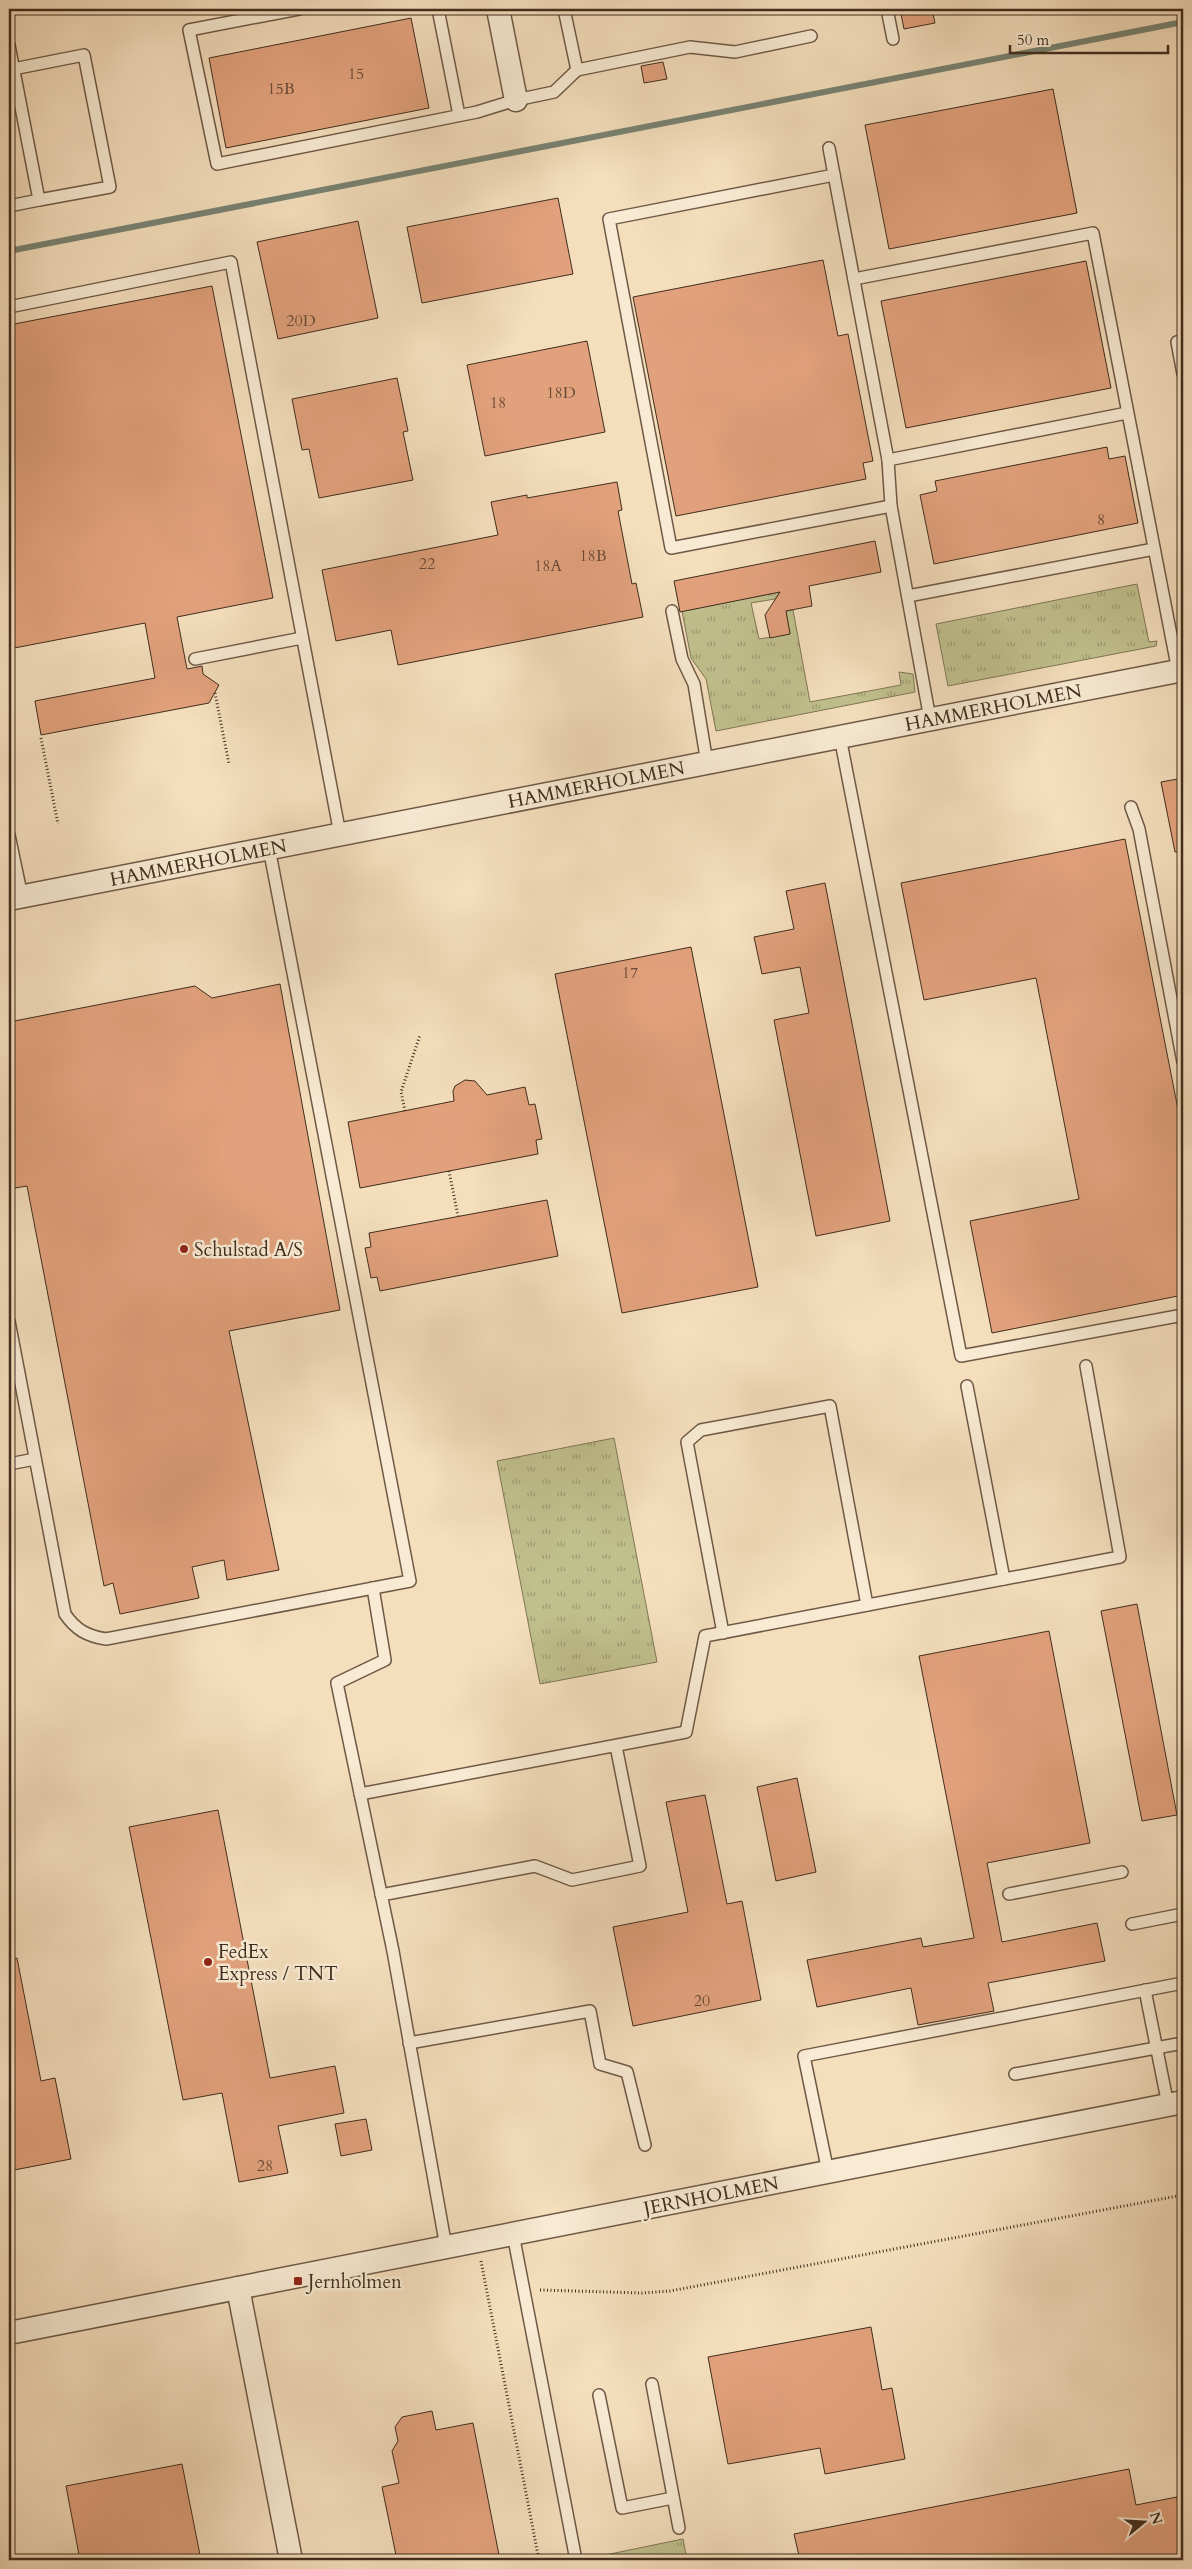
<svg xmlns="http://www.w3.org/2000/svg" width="1192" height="2569" font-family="Cardo,serif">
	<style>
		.grass { fill: url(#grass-tufts); stroke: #807656 }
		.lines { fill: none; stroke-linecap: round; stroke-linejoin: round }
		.stream { stroke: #788373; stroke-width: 6 }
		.building { fill: #e1a17c; stroke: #412d1e }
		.lane-casing { stroke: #6e5946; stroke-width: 14 }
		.street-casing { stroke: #6e5946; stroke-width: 25 }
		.path { stroke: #412d1e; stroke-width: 3; stroke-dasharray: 1 2.5; stroke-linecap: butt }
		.lane { stroke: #f8ead3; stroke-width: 11 }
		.street { stroke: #f8ead3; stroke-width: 22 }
		.poi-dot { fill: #8f2418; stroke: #f8ead3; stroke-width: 2 }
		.labels { text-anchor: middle; stroke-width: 5; stroke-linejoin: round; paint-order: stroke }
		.number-label { font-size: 16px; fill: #694a36 }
		.street-label { font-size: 19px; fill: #412d1e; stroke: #f8ead3 }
		.poi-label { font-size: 19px; fill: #412d1e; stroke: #f8ead3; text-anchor: start }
	</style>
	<defs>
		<pattern id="grass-tufts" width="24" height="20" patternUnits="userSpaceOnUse" patternTransform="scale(1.25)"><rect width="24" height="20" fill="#c0c08d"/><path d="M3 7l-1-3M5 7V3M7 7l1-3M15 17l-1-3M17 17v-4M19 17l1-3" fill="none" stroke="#9e9c73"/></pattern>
	</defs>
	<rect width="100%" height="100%" fill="#f4debc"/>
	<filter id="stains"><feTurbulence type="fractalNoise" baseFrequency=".004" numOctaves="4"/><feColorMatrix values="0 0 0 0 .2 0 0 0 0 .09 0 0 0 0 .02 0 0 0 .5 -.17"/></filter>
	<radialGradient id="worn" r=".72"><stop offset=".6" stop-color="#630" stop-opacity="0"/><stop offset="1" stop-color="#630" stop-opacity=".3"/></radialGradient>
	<g class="grass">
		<path d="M1137,584L1149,642L1157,641L1156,646L948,686L936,624Z"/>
		<path d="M780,592L775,599L751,603L759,639L790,634L786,611L793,610L810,702L901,685L899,672L913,674L915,692L716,731L706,679L691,658L682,611Z"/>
		<path d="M614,1438L657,1662L540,1684L497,1461Z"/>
		<path d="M683,2539L687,2560H598L605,2555Z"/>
	</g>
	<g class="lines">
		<path class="stream" d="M9,251L1183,22"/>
	</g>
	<g class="building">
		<path d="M900,9H932L935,23L904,29Z"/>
		<path d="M411,18L429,108L226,148L209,58Z"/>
		<path d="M663,62L667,79L644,83L641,66Z"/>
		<path d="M1053,89L1077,213L889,249L865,125Z"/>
		<path d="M558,198L573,274L422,303L407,227Z"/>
		<path d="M358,221L378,318L278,339L257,242Z"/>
		<path d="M823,260L838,336L848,334L873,461L863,463L866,479L676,516L633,297Z"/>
		<path d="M1086,261L1111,388L906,428L881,301Z"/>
		<path d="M212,286L273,598L177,617L187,669L202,666L203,674L219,685L209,703L41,735L35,701L155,678L145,623L9,649V325Z"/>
		<path d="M587,341L605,432L485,456L467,365Z"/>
		<path d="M397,378L408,431L403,432L413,480L319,498L309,449L302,450L292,399Z"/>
		<path d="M1107,447L1109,459L1125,456L1138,523L934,564L920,495L937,491L935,481Z"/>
		<path d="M617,482L622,510L618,511L632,584L636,583L643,617L398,665L391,630L336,641L322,570L498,535L491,502L527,495V498Z"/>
		<path d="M875,541L881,572L809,586L812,606L786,611L790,634L770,638L765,615L780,592L680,612L674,581Z"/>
		<path d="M1183,778V851L1175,852L1161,782Z"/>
		<path d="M1125,839L1183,1135V1295L992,1333L970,1221L1079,1199L1036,978L924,1000L901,883Z"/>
		<path d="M825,883L890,1221L816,1236L774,1020L809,1013L800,967L762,974L754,937L794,929L786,891Z"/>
		<path d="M691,947L758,1287L622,1313L555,974Z"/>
		<path d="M280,984L340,1310L229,1331L279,1570L227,1580L224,1560L192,1567L199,1598L120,1614L113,1583L104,1586L27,1186L9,1189V1022L195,986L212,998Z"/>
		<path d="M465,1080L475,1081L487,1095L525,1087L529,1105L535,1104L542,1139L536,1140L538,1154L360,1188L348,1122L454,1101L453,1091L455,1086Z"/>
		<path d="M547,1200L558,1256L380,1291L377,1277L371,1278L365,1248L371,1247L369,1233Z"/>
		<path d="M1137,1604L1177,1815L1142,1821L1101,1611Z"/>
		<path d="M1049,1631L1090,1843L987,1863L1002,1942L1097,1923L1105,1961L988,1983L994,2011L918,2025L911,1988L817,2007L807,1960L921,1938L923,1947L974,1938L919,1656Z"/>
		<path d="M797,1778L816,1872L776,1881L757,1787Z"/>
		<path d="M705,1795L727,1904L742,1901L761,2000L633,2026L613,1927L688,1912L666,1802Z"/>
		<path d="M218,1810L270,2078L335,2066L344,2113L278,2126L288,2173L239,2182L222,2093L183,2100L129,1827Z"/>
		<path d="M17,1958L41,2081L55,2078L71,2159L9,2171V1959Z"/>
		<path d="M366,2119L372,2150L341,2156L335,2124Z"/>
		<path d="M871,2327L882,2390L892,2388L905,2459L825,2474L820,2448L728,2464L708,2357Z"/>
		<path d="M432,2411L436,2430L473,2423L500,2560H397L382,2487L399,2483L392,2451L398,2441L395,2427L402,2417Z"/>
		<path d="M182,2464L201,2560H80L66,2486Z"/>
		<path d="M1129,2469L1136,2505L1177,2497L1179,2509L1183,2508V2560H800L794,2534Z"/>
	</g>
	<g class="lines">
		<g class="lane-casing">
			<g id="lane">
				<path d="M299,9L189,30L217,164L477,112L516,100L554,92L577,70"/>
				<path d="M438,9L459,115"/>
				<path d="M564,9L577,70L690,47L735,52L811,36"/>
				<path d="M887,9L893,39"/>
				<path d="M9,45L39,200L9,206"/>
				<path d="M13,69L84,55L110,187L39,200"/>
				<path d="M829,148L888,460L891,506L930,719"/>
				<path d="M834,175L609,219L671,548L891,506"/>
				<path d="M854,279L1093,233L1178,671"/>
				<path d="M9,307L231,262L340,834"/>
				<path d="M1177,342L1183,374"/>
				<path d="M888,460L1127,413"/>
				<path d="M908,596L1154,549"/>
				<path d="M672,611L682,659L694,684L707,763"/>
				<path d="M195,659L302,638"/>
				<path d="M840,737L961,1356L1183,1315"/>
				<path d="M1131,807L1139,829L1183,1062"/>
				<path d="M9,835L22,897"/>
				<path d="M9,1321L65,1614C76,1630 87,1636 106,1639L410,1581L269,848"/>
				<path d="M967,1386L1004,1579"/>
				<path d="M9,1464L35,1459"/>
				<path d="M373,1588L385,1660L337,1683L393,1951L446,2247"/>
				<path d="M723,1633L687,1442L701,1430L830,1406L867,1605"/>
				<path d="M360,1794L686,1732L705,1636L1120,1557L1086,1366"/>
				<path d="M1009,1894L1122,1872"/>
				<path d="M381,1895L535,1866L572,1880L640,1866L616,1746"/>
				<path d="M1132,1924L1183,1914"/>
				<path d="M1145,1990L1168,2105"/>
				<path d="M409,2043L590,2011L600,2064L627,2072L645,2145"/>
				<path d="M1015,2074L1183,2043"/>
				<path d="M828,2172L804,2056L1183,1983"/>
				<path d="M513,2234L576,2560"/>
				<path d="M652,2384L679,2528"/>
				<path d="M599,2395L622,2508L673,2498"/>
			</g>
		</g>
		<g class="street-casing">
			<g id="street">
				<path d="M498,9L516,100"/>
				<path d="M9,899L1183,670"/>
				<path d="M238,2288L291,2560"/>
				<path d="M9,2333L1183,2102"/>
			</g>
		</g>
		<g class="path">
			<path d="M215,693L229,764"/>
			<path d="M41,738L58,824"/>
			<path d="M405,1111L401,1092L420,1035"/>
			<path d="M449,1171L458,1216"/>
			<path d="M481,2261L539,2560"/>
			<path d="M540,2290L642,2293L670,2291L1183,2195"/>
		</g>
		<use href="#lane" class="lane"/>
		<use href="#street" class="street"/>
	</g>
	<g class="poi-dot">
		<circle cx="184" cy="1249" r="5"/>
		<circle cx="208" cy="1962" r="5"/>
		<rect x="293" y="2276" width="10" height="10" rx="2.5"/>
	</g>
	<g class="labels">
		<g class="number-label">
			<text x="356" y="79">15</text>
			<text x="281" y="94">15B</text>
			<text x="301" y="326">20D</text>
			<text x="561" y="398">18D</text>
			<text x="498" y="408">18</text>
			<text x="1101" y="525">8</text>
			<text x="593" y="561">18B</text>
			<text x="427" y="569">22</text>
			<text x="548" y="571">18A</text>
			<text x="630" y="978">17</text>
			<text x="702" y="2006">20</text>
			<text x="265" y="2171">28</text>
		</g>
		<g class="street-label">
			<text transform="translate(993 707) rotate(-11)" y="7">HAMMERHOLMEN</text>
			<text transform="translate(596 784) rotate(-11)" y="7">HAMMERHOLMEN</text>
			<text transform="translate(198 862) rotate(-11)" y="7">HAMMERHOLMEN</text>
			<text transform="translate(711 2195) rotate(-11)" y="7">JERNHOLMEN</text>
		</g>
		<g class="poi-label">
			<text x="194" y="1256">Schulstad A/S</text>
			<text x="218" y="1958">FedEx<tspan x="218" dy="22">Express / TNT</tspan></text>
			<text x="308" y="2288">Jernholmen</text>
		</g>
	</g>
	<rect width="1192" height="2569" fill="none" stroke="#f4debc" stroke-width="30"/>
	<rect x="10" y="10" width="1172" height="2549" fill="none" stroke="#412d1e" stroke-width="2.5"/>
	<rect x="15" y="15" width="1162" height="2539" fill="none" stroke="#412d1e"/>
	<g transform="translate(1144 2522) rotate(72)" stroke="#f8ead3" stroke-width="4" paint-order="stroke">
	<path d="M0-4L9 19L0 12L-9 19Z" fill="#412d1e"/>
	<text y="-8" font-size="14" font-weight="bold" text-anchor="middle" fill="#412d1e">N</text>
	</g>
	<path d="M1010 45v8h158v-8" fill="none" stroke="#412d1e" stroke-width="2.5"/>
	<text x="1017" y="45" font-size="15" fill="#412d1e" stroke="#f8ead3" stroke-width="4" paint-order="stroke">50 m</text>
	<rect width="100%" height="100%" filter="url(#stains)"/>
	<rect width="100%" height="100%" fill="url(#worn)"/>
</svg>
